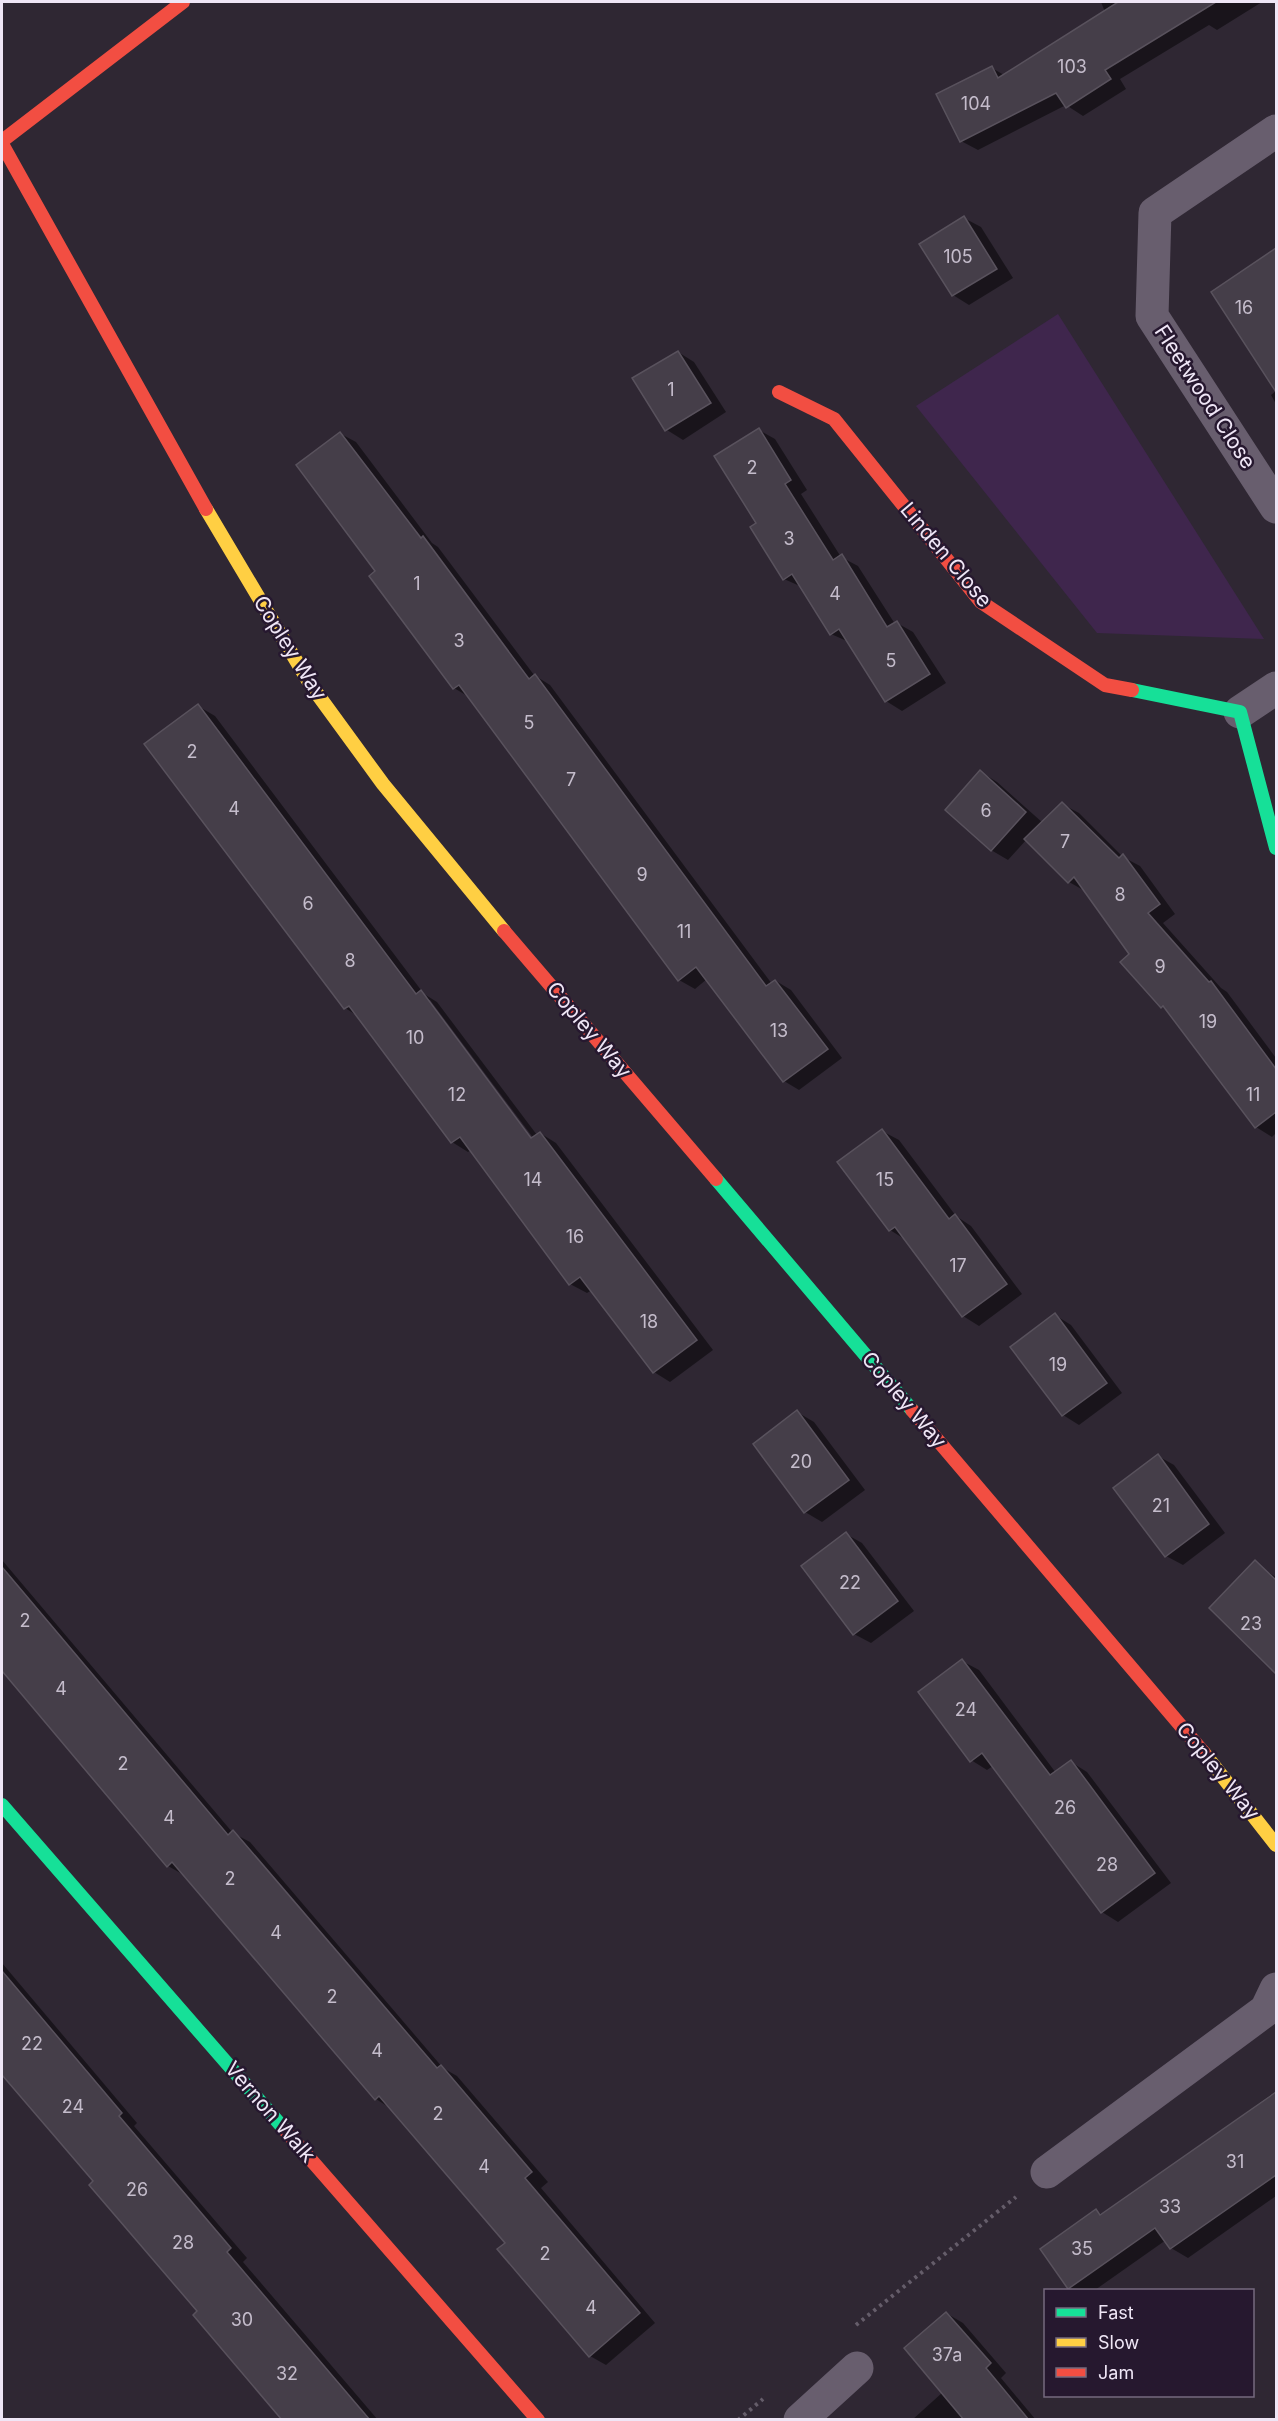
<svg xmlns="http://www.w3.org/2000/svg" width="1278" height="2421" font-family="Inter,sans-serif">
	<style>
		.green { fill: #3f264d }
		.shadow { fill: #0007; fill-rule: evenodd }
		.building { fill: #453e49; stroke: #59525d; stroke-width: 1.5 }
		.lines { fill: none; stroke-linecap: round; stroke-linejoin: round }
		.path { stroke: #655d6a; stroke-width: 4; stroke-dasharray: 3 4.5; stroke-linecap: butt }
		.street { stroke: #685e6e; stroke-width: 33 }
		.fast { stroke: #16e098; stroke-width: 14 }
		.slow { stroke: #ffcf43; stroke-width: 14 }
		.jam { stroke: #f24e42; stroke-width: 14 }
		.labels { text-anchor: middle; stroke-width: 5; stroke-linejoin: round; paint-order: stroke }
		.number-label { font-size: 18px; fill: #c4bccb }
		.street-label { font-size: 21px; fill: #efe6f6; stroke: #26182f }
	</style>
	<rect width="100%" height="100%" fill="#2f2733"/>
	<path class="green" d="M1058,314L1264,639L1097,633L916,406Z"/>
	<g class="shadow">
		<path d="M1101,2H1262L1217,30L1209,25L1120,79L1126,89L1083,116L1066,105L978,150L961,141L992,68L1004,75L1105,12Z"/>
		<path d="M964,218L981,227L1013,278L969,305L953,295Z"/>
		<path d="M1276,249V390L1213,292Z"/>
		<path d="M678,352L694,362L726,412L683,440L667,430Z"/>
		<path d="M1276,391V404L1271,395Z"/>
		<path d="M759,430L775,439L807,490L801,494L841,557L858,566L895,624L897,623L913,632L946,683L902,711L886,701L849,642L831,634L802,587L784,579L758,524Z"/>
		<path d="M341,434L356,442L432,543L438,547L534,675L550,685L772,984L776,981L791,990L842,1058L799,1090L784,1081L707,979L695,989L679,980L469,697L454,688L377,571Z"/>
		<path d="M198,706L215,716L424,994L437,1002L537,1135L540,1133L556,1143L713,1350L670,1382L654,1372L592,1290L587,1293L570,1284L471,1150L468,1152L452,1142L358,1016L345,1008ZM426,1000H430L537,1143L534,1145Z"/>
		<path d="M981,772L997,782L1043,823L1062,804L1079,813L1123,857L1140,866L1175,914L1163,923L1221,988L1227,992L1276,1058V1133L1272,1137L1256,1127L1168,1011L1162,1007L1131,954L1085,891L1069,882L1027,839L1008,860L991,850Z"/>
		<path d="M882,1131L899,1140L956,1216L971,1226L1022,1294L979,1326L963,1316L906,1240L890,1230L839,1162Z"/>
		<path d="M1055,1315L1071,1325L1122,1393L1079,1425L1063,1415Z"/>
		<path d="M797,1412L814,1422L865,1490L822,1522L805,1512L755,1444Z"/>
		<path d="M1158,1456L1174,1465L1225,1533L1183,1565L1166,1556Z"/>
		<path d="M846,1534L862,1543L914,1611L871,1643L854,1634Z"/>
		<path d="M2,1560L233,1833L250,1842L443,2068L457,2076L548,2182L541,2188L655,2323L606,2365L590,2356L507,2243L390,2108L376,2099L184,1875L168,1866L2,1669Z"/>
		<path d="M1263,1569L1276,1577V1672L1211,1608Z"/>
		<path d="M962,1661L979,1670L1056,1773L1071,1762L1087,1772L1171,1883L1118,1922L1102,1912L993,1766L987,1770L971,1760Z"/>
		<path d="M2,1963L137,2123L134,2126L247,2258L243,2262L378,2420H285L95,2181L2,2072Z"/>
		<path d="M1276,2091V2196L1188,2258L1171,2248L1166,2240L1095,2290H1074L1069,2288L1096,2211L1103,2215Z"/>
		<path d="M946,2313L963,2323L1006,2373L1001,2378L1036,2420H912L943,2392Z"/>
	</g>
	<g class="building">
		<path d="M1118,2H1216L1105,70L1111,79L1066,108L1056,93L960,142L936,94L992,66L998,78Z"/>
		<path d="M964,216L997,269L952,296L919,244Z"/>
		<path d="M1276,248V392L1211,292Z"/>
		<path d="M678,351L711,403L665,431L632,378Z"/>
		<path d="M759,428L791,480L785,484L833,560L842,554L887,627L897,621L930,674L885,702L839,629L830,635L792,574L783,580L750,527L756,523L714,456Z"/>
		<path d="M340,432L421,538L423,536L529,679L535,674L766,986L775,980L828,1049L783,1082L696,967L678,981L459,685L453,689L369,576L375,571L296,465Z"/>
		<path d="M198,704L416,994L421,990L531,1138L540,1132L697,1340L653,1373L580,1277L569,1285L460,1137L451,1143L349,1006L344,1009L144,744Z"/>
		<path d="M980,770L1026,812L991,851L945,810Z"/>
		<path d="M1062,802L1119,858L1123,854L1160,904L1148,913L1209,982L1211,981L1276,1069V1112L1255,1128L1163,1006L1161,1008L1120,962L1129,954L1074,877L1068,883L1024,839Z"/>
		<path d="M882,1129L949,1219L955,1214L1007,1284L962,1317L895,1227L889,1231L837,1162Z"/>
		<path d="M1055,1313L1107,1383L1062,1416L1010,1347Z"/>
		<path d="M797,1410L849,1480L804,1513L753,1444Z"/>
		<path d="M1158,1454L1209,1524L1165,1557L1113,1488Z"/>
		<path d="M846,1532L898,1601L853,1635L801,1566Z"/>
		<path d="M1255,1560L1276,1580V1674L1209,1608Z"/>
		<path d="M2,1567L228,1835L233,1830L437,2068L441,2065L532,2172L525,2178L640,2313L589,2357L497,2249L505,2243L379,2096L375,2100L172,1862L167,1867L2,1671Z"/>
		<path d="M962,1659L1050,1775L1071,1760L1155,1873L1101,1913L982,1753L970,1762L918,1692Z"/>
		<path d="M2,1971L122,2113L119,2116L231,2248L227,2252L370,2420H282L193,2315L197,2311L89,2185L93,2181L2,2075Z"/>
		<path d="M1276,2092V2175L1170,2249L1155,2228L1068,2289L1040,2249L1096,2209L1100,2215Z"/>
		<path d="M946,2312L991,2363L986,2368L1029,2420H964L904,2348Z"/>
	</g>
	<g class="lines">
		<g class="path">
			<path d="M856,2325L1016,2197"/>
			<path d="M738,2420L763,2399"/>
		</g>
		<g class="street">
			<path d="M1276,131L1155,213L1152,316L1276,507"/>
			<path d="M1240,712L1276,688"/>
			<path d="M1047,2172L1266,2010L1276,1989"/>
			<path d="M800,2420L857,2368"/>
		</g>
		<g class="fast">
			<path d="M1132,690L1240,712L1276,848"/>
			<path d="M716,1179L912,1410"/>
			<path d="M2,1805L285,2130"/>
		</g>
		<g class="slow">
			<path d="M206,509L310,684L383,784L504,931"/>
			<path d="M1204,1753L1276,1845"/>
		</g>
		<g class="jam">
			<path d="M2,141L183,2"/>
			<path d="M2,144L206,509"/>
			<path d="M779,392L834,419L981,602L1105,685L1132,690"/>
			<path d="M504,931L716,1179"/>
			<path d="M912,1410L1204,1753"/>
			<path d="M285,2130L538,2420"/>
		</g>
	</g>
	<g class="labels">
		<g class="number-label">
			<text x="1072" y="73">103</text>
			<text x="976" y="110">104</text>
			<text x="958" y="263">105</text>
			<text x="1244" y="314">16</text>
			<text x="671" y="396">1</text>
			<text x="752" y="474">2</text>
			<text x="789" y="545">3</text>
			<text x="417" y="590">1</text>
			<text x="835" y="600">4</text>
			<text x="459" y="647">3</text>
			<text x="891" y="667">5</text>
			<text x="529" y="729">5</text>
			<text x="192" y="758">2</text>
			<text x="571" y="786">7</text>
			<text x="234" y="815">4</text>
			<text x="986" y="817">6</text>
			<text x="1065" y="848">7</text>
			<text x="642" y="881">9</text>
			<text x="1120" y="901">8</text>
			<text x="308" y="910">6</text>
			<text x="684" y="938">11</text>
			<text x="350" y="967">8</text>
			<text x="1160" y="973">9</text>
			<text x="1208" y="1028">19</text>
			<text x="779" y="1037">13</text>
			<text x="415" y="1044">10</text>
			<text x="457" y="1101">12</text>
			<text x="1253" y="1101">11</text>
			<text x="533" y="1186">14</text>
			<text x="885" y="1186">15</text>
			<text x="575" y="1243">16</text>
			<text x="958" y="1272">17</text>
			<text x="649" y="1328">18</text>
			<text x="1058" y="1371">19</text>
			<text x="801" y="1468">20</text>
			<text x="1161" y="1512">21</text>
			<text x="850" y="1589">22</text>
			<text x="25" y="1627">2</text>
			<text x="1251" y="1630">23</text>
			<text x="61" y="1695">4</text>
			<text x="966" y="1716">24</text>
			<text x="123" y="1770">2</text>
			<text x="1065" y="1814">26</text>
			<text x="169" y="1824">4</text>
			<text x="1107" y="1871">28</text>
			<text x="230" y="1885">2</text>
			<text x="276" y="1939">4</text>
			<text x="332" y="2003">2</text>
			<text x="32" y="2050">22</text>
			<text x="377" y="2057">4</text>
			<text x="73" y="2113">24</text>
			<text x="438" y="2120">2</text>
			<text x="1235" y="2168">31</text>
			<text x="484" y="2173">4</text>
			<text x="137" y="2196">26</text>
			<text x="1170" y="2213">33</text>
			<text x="183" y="2249">28</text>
			<text x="1082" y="2255">35</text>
			<text x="545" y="2260">2</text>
			<text x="591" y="2314">4</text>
			<text x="242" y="2326">30</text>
			<text x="947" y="2361">37a</text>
			<text x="287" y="2380">32</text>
		</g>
		<g class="street-label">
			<text transform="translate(1205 397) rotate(57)" y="7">Fleetwood Close</text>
			<text transform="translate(946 555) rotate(50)" y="7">Linden Close</text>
			<text transform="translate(290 648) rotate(58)" y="7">Copley Way</text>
			<text transform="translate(589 1030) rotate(50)" y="7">Copley Way</text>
			<text transform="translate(904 1400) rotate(50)" y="7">Copley Way</text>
			<text transform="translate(1218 1771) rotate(51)" y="7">Copley Way</text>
			<text transform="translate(270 2112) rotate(49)" y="7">Vernon Walk</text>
		</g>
	</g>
	<rect width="1278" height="2421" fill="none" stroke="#efe6f6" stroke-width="6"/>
	<rect x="1044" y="2289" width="210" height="108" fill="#26182f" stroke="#766a7f" stroke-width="1.5"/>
	<rect x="1056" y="2308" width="30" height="9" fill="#16e098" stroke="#766a7f" stroke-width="1.5"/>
	<text x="1098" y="2319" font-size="18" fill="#efe6f6">Fast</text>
	<rect x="1056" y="2338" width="30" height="9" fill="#ffcf43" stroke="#766a7f" stroke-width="1.5"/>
	<text x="1098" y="2349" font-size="18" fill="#efe6f6">Slow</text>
	<rect x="1056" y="2368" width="30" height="9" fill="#f24e42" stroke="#766a7f" stroke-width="1.5"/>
	<text x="1098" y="2379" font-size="18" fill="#efe6f6">Jam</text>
</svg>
